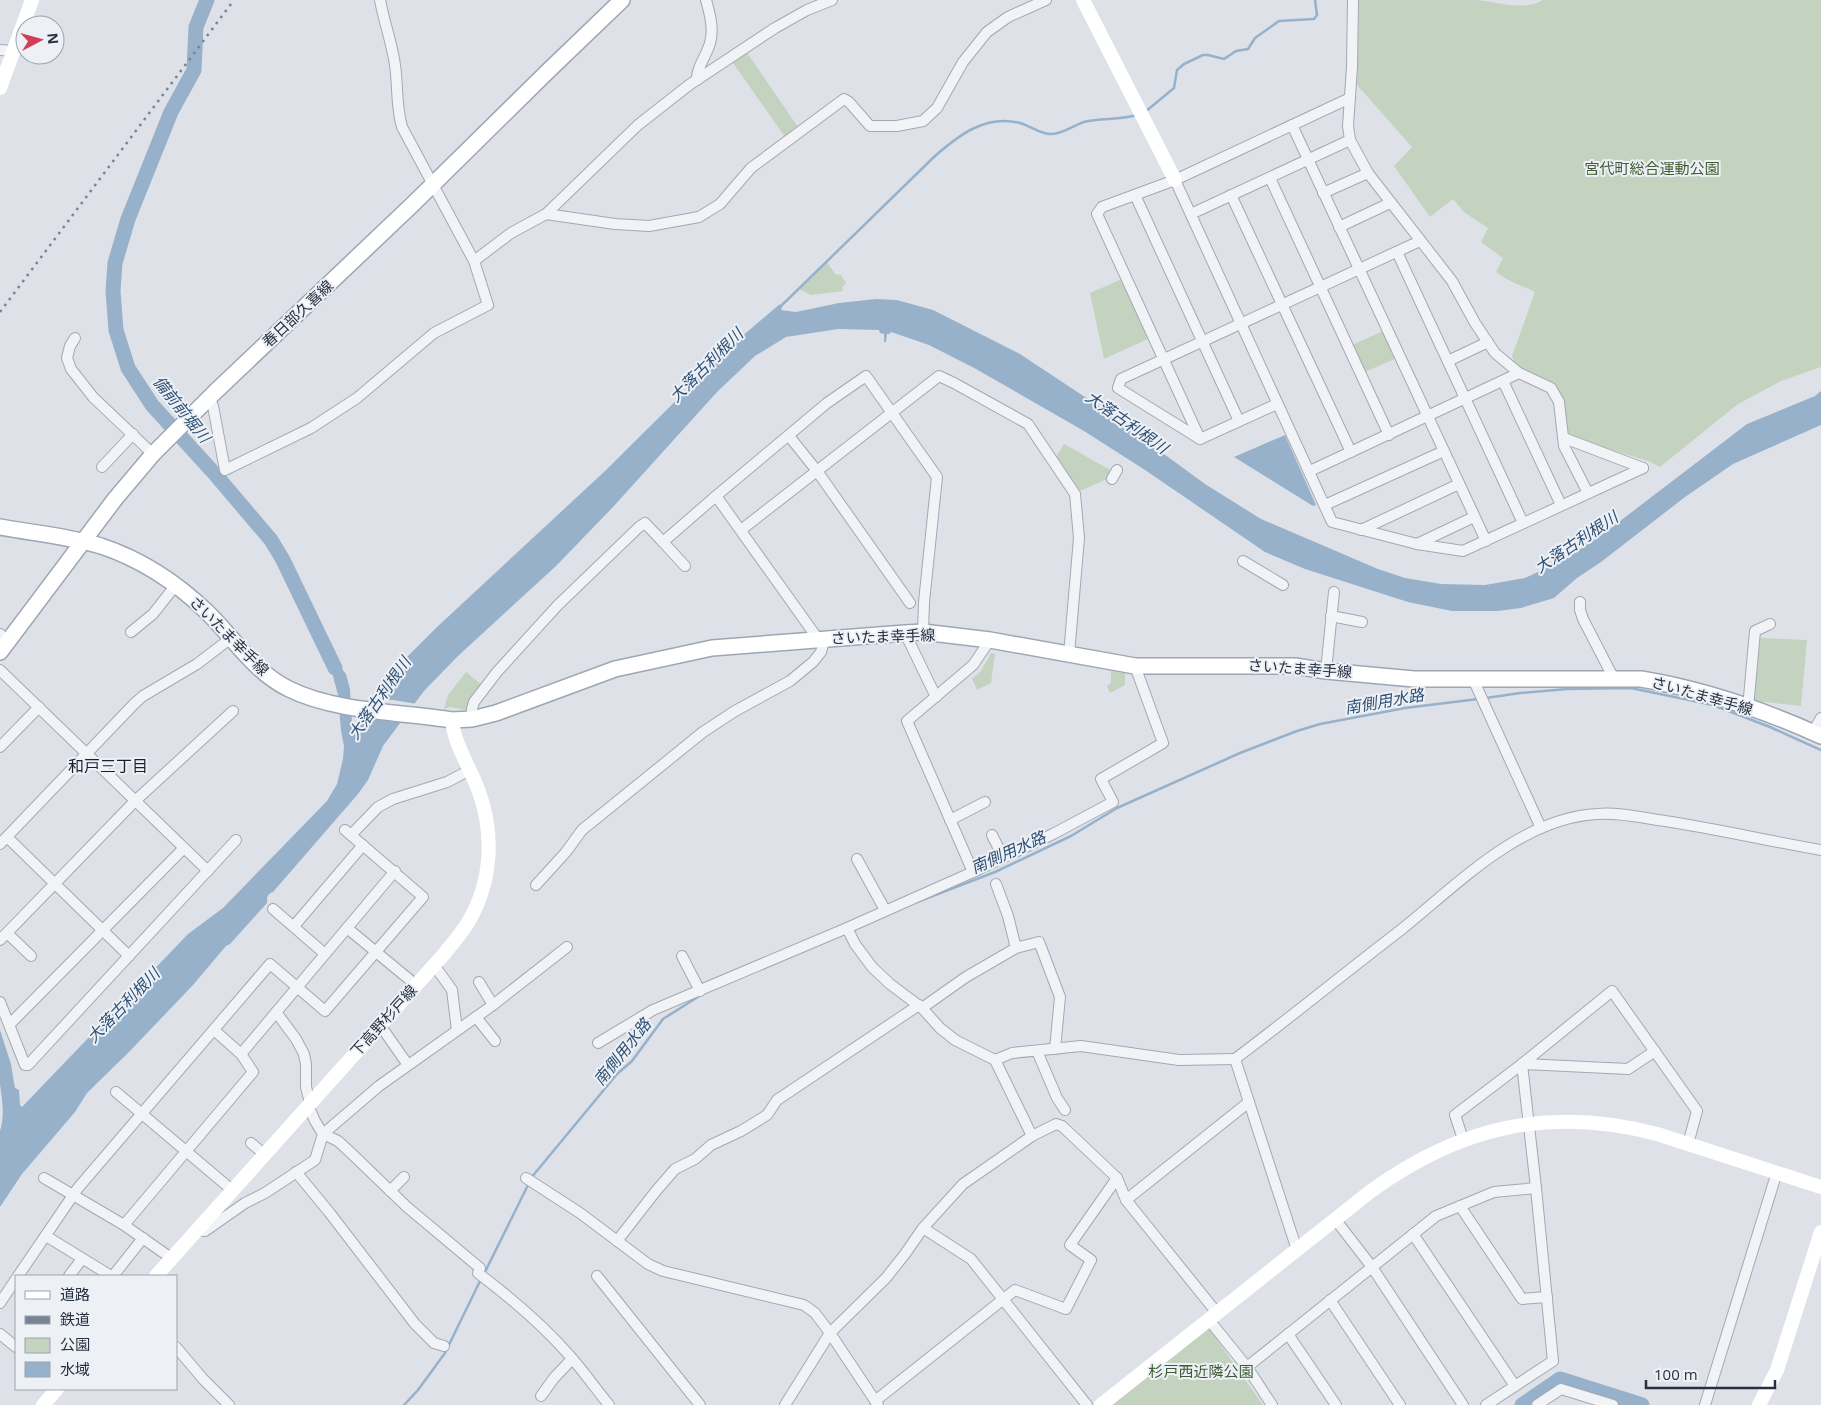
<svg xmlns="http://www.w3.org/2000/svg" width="1821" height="1405" font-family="'Open Sans','Noto Sans JP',sans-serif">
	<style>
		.green { fill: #c4d3bf }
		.water { fill: #97b1ca }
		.pier { fill: #dee2e8 }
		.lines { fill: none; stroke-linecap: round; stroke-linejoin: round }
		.stream { stroke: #97b1ca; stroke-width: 2.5 }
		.river { stroke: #97b1ca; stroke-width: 15 }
		.street-casing { stroke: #a3a9b2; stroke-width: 12 }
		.primary-casing { stroke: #9da7b4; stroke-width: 18 }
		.street { stroke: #f1f3f6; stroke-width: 10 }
		.secondary { stroke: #fff; stroke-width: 14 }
		.primary { stroke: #fff; stroke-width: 15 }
		.rail { stroke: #778292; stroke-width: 2.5; stroke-dasharray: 2.5 5; stroke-linecap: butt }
		.labels { text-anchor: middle; stroke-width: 4; stroke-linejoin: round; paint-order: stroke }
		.park-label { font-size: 15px; fill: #3c5c33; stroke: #edf1f6 }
		.street-label { font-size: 15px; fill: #263040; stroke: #edf1f6 }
		.water-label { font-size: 16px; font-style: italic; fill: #2f5075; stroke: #edf1f6 }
		.neighbourhood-label { font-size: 16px; fill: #192130; stroke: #edf1f6 }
	</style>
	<rect width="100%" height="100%" fill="#dee2e8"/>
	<g class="green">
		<path d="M1359,0C1397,0 1436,0 1475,0C1496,1 1523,12 1543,0H1821V367L1781,381L1738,404L1660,467L1648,461L1567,436L1563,401L1515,366L1512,356L1535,292C1520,285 1510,282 1496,272L1503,258L1481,242L1488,228L1465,213L1453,199L1430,217L1394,166L1412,147L1357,85Z"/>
		<path d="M746,51L798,127L785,137L731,60Z"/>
		<path d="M827,262L835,274L841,275L846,283L842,287L843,291L811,295L799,289Z"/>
		<path d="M1122,279L1150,338L1104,359L1090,293Z"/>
		<path d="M1383,331L1395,359L1362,373L1350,346Z"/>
		<path d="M1064,444L1114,472L1112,477L1080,491L1077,489L1056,457Z"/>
		<path d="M1760,638L1807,640L1801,706L1754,701Z"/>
		<path d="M991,653L995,654L991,683L977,690L972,679L981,671Z"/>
		<path d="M1111,671L1125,673V685L1110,693L1107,686L1111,683Z"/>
		<path d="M466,672L482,685L466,710L450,707L444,709L448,695Z"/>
		<path d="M1208,1327L1263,1405H1109Z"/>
	</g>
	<g class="water">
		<path d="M876,299L897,300L933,310L1020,354L1097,405L1205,484L1261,519L1378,569L1405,578L1441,584L1485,585L1525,578L1566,559L1607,531L1747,424L1815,396L1821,391V425L1733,464L1685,497L1601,562L1577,578L1554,598L1521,608L1498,611H1452L1408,602L1305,569L1265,552L1145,470L1084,431L976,369L929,345L891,332L889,334H887L886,342H884V334L880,333L879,330L838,329L786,337L755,356L717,392L613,507L556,566L458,656L424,691L383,746L368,780L358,794L273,892C267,894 267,897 267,903L230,944L226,946L193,985L130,1051L87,1093L75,1112L22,1174L0,1207V1131C5,1115 2,1100 0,1084C0,1067 0,1048 0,1030L11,1064L14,1083L15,1088L19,1090L20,1105L22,1107L188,934L223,908L327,801L337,784L343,759L344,746L341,731L338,695L326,650L346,674L350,689L352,723L357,727L367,718L385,679L436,628L605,471L733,344L780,304L782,307L781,310L796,312L839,303Z"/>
		<path d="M1285,435L1316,505L1313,506L1234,457Z"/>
	</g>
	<path class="pier" d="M372,700H393L417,704L405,719L366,713Z"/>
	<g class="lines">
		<g class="stream">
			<path d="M1145,112L1174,88L1177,70L1184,64L1203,55H1208L1224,59L1236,51L1248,49L1255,38L1279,21L1314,19L1317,15L1315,0"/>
			<path d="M780,307L935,156C959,135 986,114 1020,123C1031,126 1041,135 1052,134C1063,134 1074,125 1084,122C1102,118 1120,120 1137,115"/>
			<path d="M1486,698L1520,693L1567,689L1631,688L1713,705L1770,727L1821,750"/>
			<path d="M917,902L995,872L1071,836L1117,808L1240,753L1297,731L1320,724L1405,708L1478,699"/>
			<path d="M531,1178L617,1074L632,1061L663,1019L701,995"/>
			<path d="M484,1274L529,1183"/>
			<path d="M404,1405L418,1390L445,1353L481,1279"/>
		</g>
		<g class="river">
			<path d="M207,0L196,27L194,70L171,112L128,219L115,263L113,291L116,330L128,368L152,405L214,473L271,540L283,560L335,668"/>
			<path d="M1522,1405L1560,1379L1642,1405"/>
		</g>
		<g class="street-casing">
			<g id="street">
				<path d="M1353,0L1352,67L1348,126L1350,140L1368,173L1452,281L1475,323L1495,353L1519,373L1551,388L1559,402L1564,446L1588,493"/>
				<path d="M0,50L13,51"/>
				<path d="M697,80C696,68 707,55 710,43C714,29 710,14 706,0"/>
				<path d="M1292,125L1486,541"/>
				<path d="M1270,178L1389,435"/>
				<path d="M1175,180L1332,522L1417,544L1463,551L1643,468"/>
				<path d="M1323,193L1368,173"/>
				<path d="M1135,195L1239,421"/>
				<path d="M1231,195L1351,452"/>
				<path d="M546,214L615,224L649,226L699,217L720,204L751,168L844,99L849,102L870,126H897L923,121L937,108L963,62L987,32L1008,17L1046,0"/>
				<path d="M1191,214L1350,140"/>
				<path d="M1339,227L1390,203"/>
				<path d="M1397,252L1523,523"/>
				<path d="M474,261L511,233L546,214L638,125L689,85L775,28L807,10L832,0"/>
				<path d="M75,338L70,346L67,358L71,369L93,397L153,454"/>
				<path d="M1448,361L1488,342"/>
				<path d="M1503,381L1561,505"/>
				<path d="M209,398L213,406L225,470L311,428L357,398L434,333L488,305L474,261L402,127C396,107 398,86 395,65C392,43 384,22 380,0"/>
				<path d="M1277,404L1200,439L1097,214L1102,207L1175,180L1350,98"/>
				<path d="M789,436L817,471L910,603"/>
				<path d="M1564,438L1643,468"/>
				<path d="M1200,439L1118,388L1121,379L1420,241"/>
				<path d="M102,467L133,434"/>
				<path d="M1310,471L1519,373"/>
				<path d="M1112,479L1117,470"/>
				<path d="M1325,505L1444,451"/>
				<path d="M741,530L939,376L954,383L1028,424L1075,494L1079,538L1069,654"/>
				<path d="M1361,530L1459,484"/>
				<path d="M663,542L685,566"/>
				<path d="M1417,544L1474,517"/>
				<path d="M1243,561L1283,585"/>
				<path d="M1580,602V610L1583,619L1614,679"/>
				<path d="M1331,616L1362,622"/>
				<path d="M131,632L153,614L175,586"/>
				<path d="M905,633L936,697"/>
				<path d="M0,634L8,641"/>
				<path d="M818,639L716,496L827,403L866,376L937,477L924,602L923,632"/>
				<path d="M0,670L208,871"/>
				<path d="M1326,671L1334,592"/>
				<path d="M1473,679L1541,828"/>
				<path d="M1748,708L1755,631L1770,624"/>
				<path d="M472,719V709L474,702L497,672L558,605L639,527L645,523L663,542L716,496"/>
				<path d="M1813,732L1821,718"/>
				<path d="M0,747L39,707"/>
				<path d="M950,820L985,802"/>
				<path d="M351,835L378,807L393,799L447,782L470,770"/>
				<path d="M992,835L1003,857"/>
				<path d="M7,837L129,956"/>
				<path d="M0,844L135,703L143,696L197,664L231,638"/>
				<path d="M857,859L885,910"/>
				<path d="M973,872L1053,834L1113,802L1101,779L1163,743L1135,666"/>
				<path d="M996,884L1008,916L1016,948"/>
				<path d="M536,885L566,852L582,830L703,732L735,711L790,681L813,662L821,652L825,638"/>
				<path d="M273,909L325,954"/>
				<path d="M294,926L363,845"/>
				<path d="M347,928L416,985"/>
				<path d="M7,933L31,956"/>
				<path d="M0,940L135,801L233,711"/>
				<path d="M682,956L700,991"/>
				<path d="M434,965L452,990L457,1030"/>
				<path d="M479,982L493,1005"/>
				<path d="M0,1002L25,1065H28L236,840"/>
				<path d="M922,1008L966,977L1016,948L1039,942L1060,997L1055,1049"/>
				<path d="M276,1012L296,1039L304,1054L306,1064V1087L310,1103"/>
				<path d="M476,1017L495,1041"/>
				<path d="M10,1024L184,848"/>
				<path d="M380,1025L408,1065"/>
				<path d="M598,1043L653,1010L847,928"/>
				<path d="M1037,1051L1057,1098L1065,1110"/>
				<path d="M241,1054L395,871"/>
				<path d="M995,1060L1012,1053L1081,1046L1179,1060L1235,1059"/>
				<path d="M116,1092L232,1190"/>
				<path d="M308,1105L315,1121L323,1134L338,1141L351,1153L407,1207L480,1268"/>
				<path d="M1032,1136L1056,1124L1062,1126L1117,1178L1126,1200L1217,1313"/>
				<path d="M1463,1139L1455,1115L1522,1064L1628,1069L1655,1051"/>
				<path d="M251,1143L264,1154"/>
				<path d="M296,1172L329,1212L415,1324L434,1343L444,1346"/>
				<path d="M44,1178L124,1225L171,1258"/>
				<path d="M526,1178L580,1213L648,1264L663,1271L804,1305L815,1313L830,1333L878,1405"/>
				<path d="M390,1191L404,1177"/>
				<path d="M1126,1200L1249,1102"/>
				<path d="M1460,1206L1522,1299L1547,1297"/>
				<path d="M1335,1219L1372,1267L1463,1405"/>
				<path d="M124,1225L253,1072L241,1054L214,1030"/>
				<path d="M923,1228L971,1259L1087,1405"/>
				<path d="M197,1230L205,1231L245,1203L265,1193L315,1160L323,1134L379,1086L493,1005L567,947"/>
				<path d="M1413,1234L1515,1386"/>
				<path d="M46,1236L111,1276"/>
				<path d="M617,1241L656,1191L675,1169L695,1159L711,1145L741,1131L767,1115L777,1100L919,1005"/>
				<path d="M1297,1250L1235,1059C1291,1017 1346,972 1402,929C1458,884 1521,818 1597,814C1619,812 1643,818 1665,821C1717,829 1769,841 1821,850"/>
				<path d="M478,1273C511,1298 543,1325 570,1356C584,1372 596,1389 609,1405"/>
				<path d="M18,1276L78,1188L270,964L325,1011L423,897L345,830"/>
				<path d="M69,1276L82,1259"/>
				<path d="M113,1276L143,1238"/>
				<path d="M597,1276L700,1405"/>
				<path d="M1330,1300L1400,1405"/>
				<path d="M0,1303L16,1279"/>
				<path d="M1209,1320L1247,1367L1272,1405"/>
				<path d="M0,1334L16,1347"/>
				<path d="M1288,1334L1336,1405"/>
				<path d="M176,1347L203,1379L229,1405"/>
				<path d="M1247,1367L1436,1216L1494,1192L1536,1188L1522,1064L1612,991L1697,1111L1688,1144"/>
				<path d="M541,1396L554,1378L572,1359"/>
				<path d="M875,1401L1015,1290L1066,1309L1091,1260L1070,1245L1117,1178"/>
				<path d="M785,1405L830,1333L886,1278L905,1254L923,1228L963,1184L1032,1136L995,1060L955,1040L940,1028L922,1008L890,984L872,967L855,944L847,928L973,872L907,721L973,665L990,640"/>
				<path d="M1486,1405L1553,1361L1536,1188"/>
				<path d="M1537,1405L1561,1389L1613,1405"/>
				<path d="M1705,1405L1777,1172"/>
			</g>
		</g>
		<g class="primary-casing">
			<g id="primary">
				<path d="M0,527C33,533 68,536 101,546C140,559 177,583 207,612C234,638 254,672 289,689C335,712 402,712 452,720L472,719L496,713L615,669L712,648L905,633L923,632L990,640L1135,666H1295L1326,671L1414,679H1641C1701,689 1766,711 1821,736"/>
				<path d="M0,652L115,499L153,454L215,392L413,204L546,73L622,0"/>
			</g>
		</g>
		<use href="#street" class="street"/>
		<g class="secondary">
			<path d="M1083,0L1175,180"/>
			<path d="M0,88L32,0"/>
			<path d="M156,1276L445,953C453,942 464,931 470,919C492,880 494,833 479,792C471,768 454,745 452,720"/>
			<path d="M43,1405L57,1389"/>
			<path d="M1101,1405L1371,1191C1461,1126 1550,1106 1657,1134L1821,1187"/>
			<path d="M1759,1405L1777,1370L1821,1232"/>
		</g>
		<use href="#primary" class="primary"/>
		<path class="rail" d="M0,312L234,0"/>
	</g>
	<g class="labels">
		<g class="park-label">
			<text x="1652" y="174">宮代町総合運動公園</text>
			<text x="1201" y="1377">杉戸西近隣公園</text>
		</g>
		<g class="street-label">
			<text transform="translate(298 314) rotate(-43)" y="5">春日部久喜線</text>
			<text transform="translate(229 636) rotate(45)" y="5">さいたま幸手線</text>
			<text transform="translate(883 637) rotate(-2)" y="5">さいたま幸手線</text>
			<text transform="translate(1300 669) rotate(4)" y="5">さいたま幸手線</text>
			<text transform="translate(1702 696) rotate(16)" y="5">さいたま幸手線</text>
			<text transform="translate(384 1021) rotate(-48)" y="5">下高野杉戸線</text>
		</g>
		<g class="water-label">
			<text transform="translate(706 365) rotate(-45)" y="6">大落古利根川</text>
			<text transform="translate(182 409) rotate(51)" y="6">備前前堀川</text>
			<text transform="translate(1127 422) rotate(35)" y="6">大落古利根川</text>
			<text transform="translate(1576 542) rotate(-34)" y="6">大落古利根川</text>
			<text transform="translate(379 698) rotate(-55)" y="6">大落古利根川</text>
			<text transform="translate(1384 701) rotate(-10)" y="6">南側用水路</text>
			<text transform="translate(1008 852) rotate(-24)" y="6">南側用水路</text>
			<text transform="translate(123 1005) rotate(-46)" y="6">大落古利根川</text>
			<text transform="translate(622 1052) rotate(-51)" y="6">南側用水路</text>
		</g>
		<g class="neighbourhood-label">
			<text x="108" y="772">和戸三丁目</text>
		</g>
	</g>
	<rect x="15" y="1275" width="162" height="115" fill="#edf1f6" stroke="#9da4ad"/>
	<rect x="25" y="1291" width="25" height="8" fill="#ffffff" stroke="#9da4ad"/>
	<text x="60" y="1300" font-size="15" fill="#263040">道路</text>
	<rect x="25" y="1316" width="25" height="8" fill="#778292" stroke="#9da4ad"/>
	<text x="60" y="1325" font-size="15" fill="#263040">鉄道</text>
	<rect x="25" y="1338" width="25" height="15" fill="#c4d3bf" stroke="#9da4ad"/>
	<text x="60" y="1350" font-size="15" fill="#263040">公園</text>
	<rect x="25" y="1362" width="25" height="15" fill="#97b1ca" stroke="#9da4ad"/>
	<text x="60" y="1375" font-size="15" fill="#263040">水域</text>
	<g transform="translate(40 40) rotate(84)"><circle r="24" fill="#edf1f6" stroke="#9da4ad"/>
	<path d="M0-4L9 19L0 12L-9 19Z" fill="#d43d57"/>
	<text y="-8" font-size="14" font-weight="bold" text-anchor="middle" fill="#263040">N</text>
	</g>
	<path d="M1646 1380v8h129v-8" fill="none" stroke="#263040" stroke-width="2.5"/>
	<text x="1654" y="1380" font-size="15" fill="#263040" stroke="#edf1f6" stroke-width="4" paint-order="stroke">100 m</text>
</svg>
